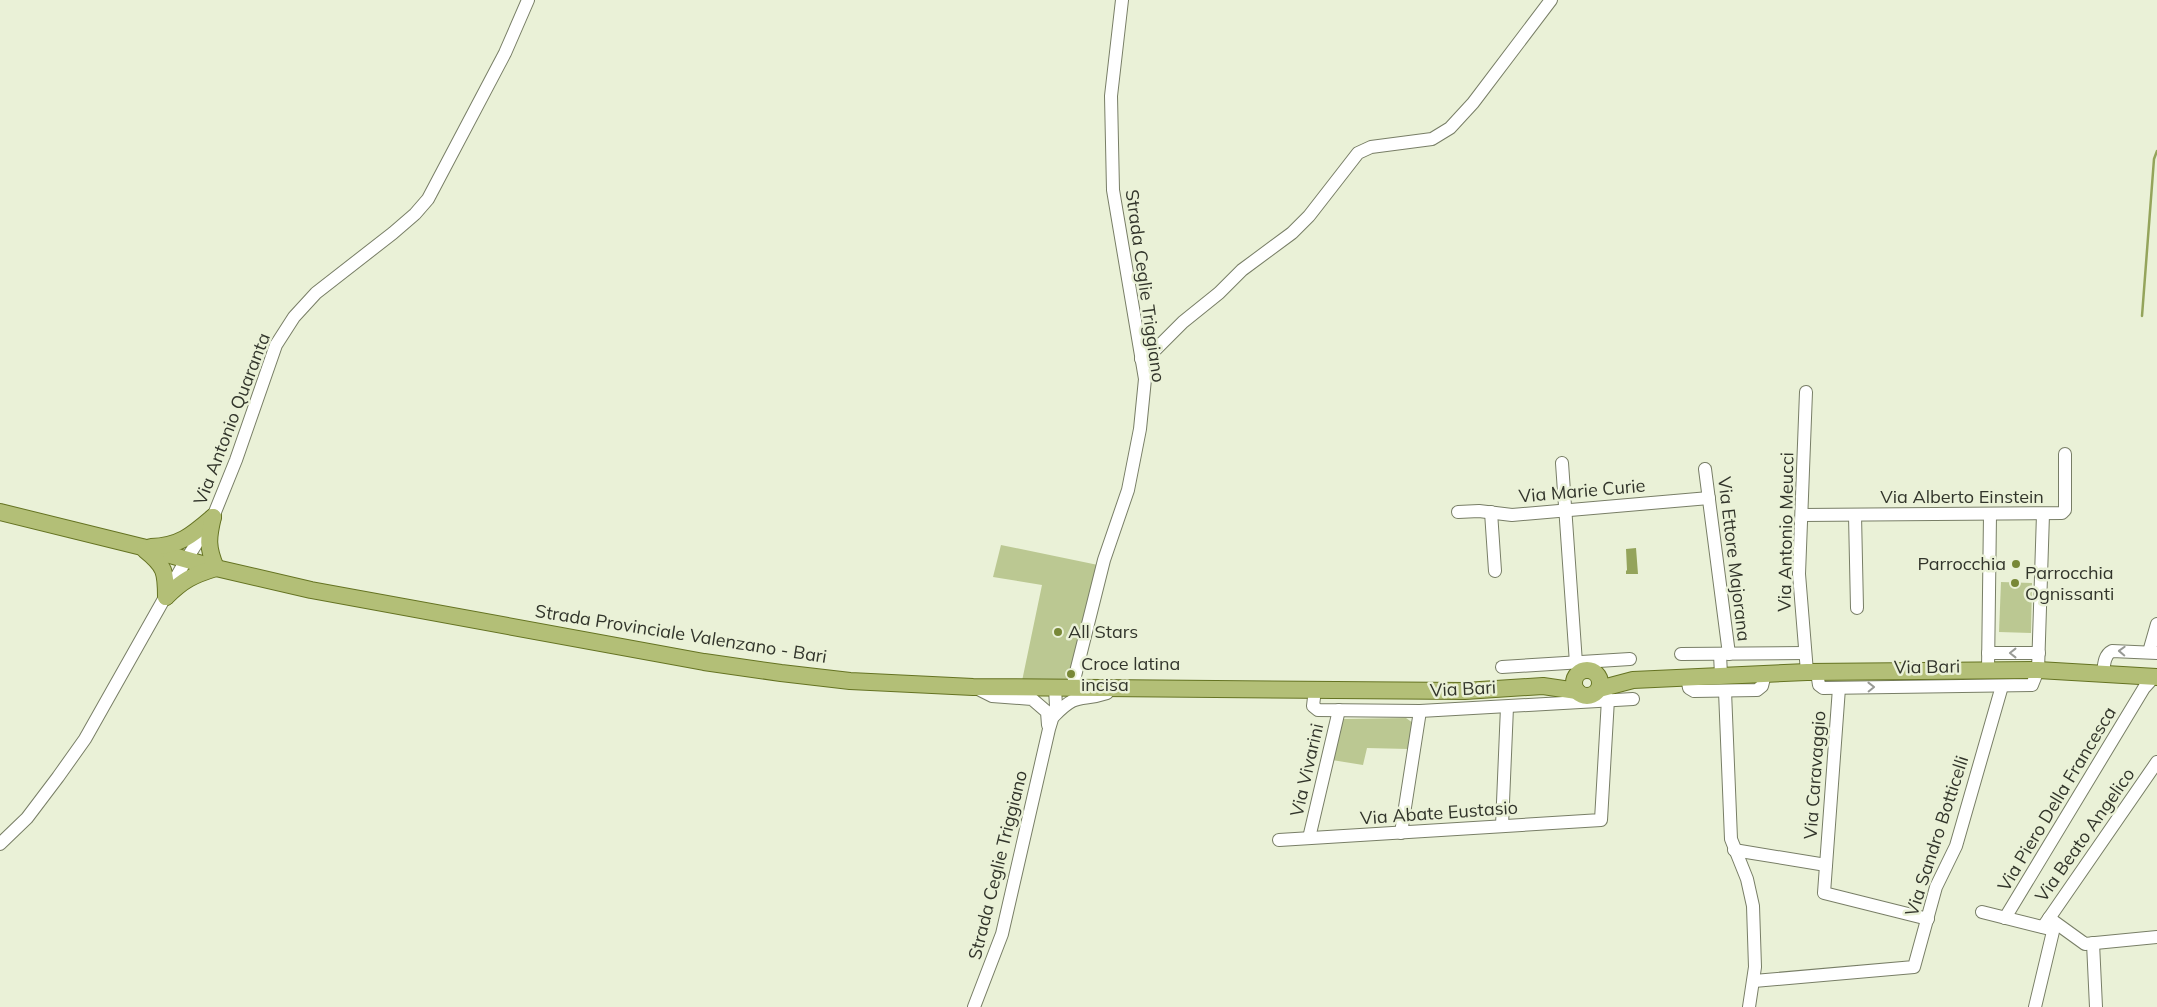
<svg xmlns="http://www.w3.org/2000/svg" width="2157" height="1007" font-family="Mulish,sans-serif">
	<style>
		.green { fill: #bbc892 }
		.water { fill: #94a45b }
		.lines { fill: none; stroke-linecap: round; stroke-linejoin: round }
		.stream { stroke: #94a45b; stroke-width: 2.5 }
		.minor-casing { stroke: #787e66; stroke-width: 14 }
		.major-casing { stroke: #657322; stroke-width: 18 }
		.minor { stroke: #fff; stroke-width: 12 }
		.major { stroke: #b3bf77; stroke-width: 16 }
		.oneway { stroke: #989a95 }
		.poi-dot { fill: #788837; stroke: #eaf1d7; stroke-width: 2 }
		.labels { text-anchor: middle; stroke-width: 5; stroke-linejoin: round; paint-order: stroke }
		.street-label { font-size: 18px; fill: #32352b; stroke: #eaf1d7 }
		.poi-label { font-size: 18px; fill: #32352b; stroke: #eaf1d7; text-anchor: start }
	</style>
	<rect width="100%" height="100%" fill="#eaf1d7"/>
	<g class="green">
		<path d="M1001,545L1098,565L1072,679L1022,681L1042,585L993,577Z"/>
		<path d="M2001,582L2032,583L2031,633L1999,632Z"/>
		<path d="M1406,718L1413,723L1408,749L1367,748L1363,765L1332,760L1342,719Z"/>
	</g>
	<path class="water" d="M1636,548L1638,574H1626V571L1627,570L1626,549Z"/>
	<g class="lines">
		<path class="stream" d="M2142,316L2154,159L2157,151"/>
		<g class="minor-casing">
			<g id="minor">
				<path d="M1141,359L1150,355L1183,322L1219,293L1242,270L1292,233L1309,216L1358,153L1371,147L1432,139L1450,128L1473,103L1551,0"/>
				<path d="M1806,392L1799,574L1807,672"/>
				<path d="M1562,463L1576,663"/>
				<path d="M1705,469L1729,654"/>
				<path d="M1458,512L1479,511L1512,515L1709,498"/>
				<path d="M1491,512L1495,571"/>
				<path d="M1802,515L2062,513L2065,510V454"/>
				<path d="M1855,515L1857,608"/>
				<path d="M2149,652L2157,624"/>
				<path d="M1988,653H2039"/>
				<path d="M1681,654L1805,653"/>
				<path d="M1720,654L1721,675"/>
				<path d="M1502,667L1630,659"/>
				<path d="M1988,670L1990,515"/>
				<path d="M1817,672L1819,685L1823,688L2032,685L2038,670L2043,514"/>
				<path d="M2103,674C2104,665 2104,655 2112,651L2157,653"/>
				<path d="M1687,677L1689,688L1694,691L1757,690L1762,686L1765,674"/>
				<path d="M976,688L992,696L1032,699L1047,712L1048,725"/>
				<path d="M1072,688L1104,560L1128,490L1140,429L1145,379L1113,190L1111,96L1122,0"/>
				<path d="M1839,688L1824,893L1928,919"/>
				<path d="M1315,689L1313,706L1318,710L1420,711L1633,699"/>
				<path d="M1725,691L1731,839L1747,879L1753,906L1755,967L1749,1007"/>
				<path d="M1054,716C1078,691 1080,702 1107,693"/>
				<path d="M1502,826L1507,707"/>
				<path d="M1401,833L1420,711"/>
				<path d="M1309,838L1339,710"/>
				<path d="M1279,840L1601,820L1608,699"/>
				<path d="M0,844L27,818L58,777L85,739L186,560L213,517L236,460L276,345L294,317L316,293L393,233L415,214L428,199L505,53L528,0"/>
				<path d="M1734,850L1826,865"/>
				<path d="M1982,912L2050,929"/>
				<path d="M2005,918L2144,688L2154,677"/>
				<path d="M2049,918L2085,944L2157,937"/>
				<path d="M2043,927L2157,762"/>
				<path d="M2093,943L2096,1007"/>
				<path d="M1754,981L1914,967L1936,887L1956,846L2002,686"/>
				<path d="M974,1007L1002,934L1049,729L1056,706L1055,688"/>
				<path d="M2035,1007L2055,923"/>
			</g>
		</g>
		<g class="major-casing">
			<g id="major">
				<path d="M0,512L142,547L216,568L311,590L704,662L781,673L850,681L973,687L1465,691L1543,686L1577,691"/>
				<path d="M151,547C180,546 192,535 213,517"/>
				<path d="M145,550C165,566 166,572 166,597"/>
				<path d="M166,597C183,580 193,575 216,568C207,547 208,538 213,517"/>
				<circle cx="1587" cy="683" r="13"/>
				<path d="M1599,689L1633,680L1807,672L2038,670L2157,677"/>
			</g>
		</g>
		<use href="#minor" class="minor"/>
		<use href="#major" class="major"/>
	</g>
	<defs><path id="oneway-chevron" d="M-2-3.5L2.5 0L-2 3.5" fill="none" stroke-width="1.6" stroke-linecap="round" stroke-linejoin="round" transform="scale(1.25)"/></defs>
	<g class="oneway">
		<use href="#oneway-chevron" transform="translate(2122 651) rotate(-178)"/>
		<use href="#oneway-chevron" transform="translate(2013 653) rotate(180)"/>
		<use href="#oneway-chevron" transform="translate(1871 687) rotate(-1)"/>
	</g>
	<g class="poi-dot">
		<circle cx="2016" cy="564" r="5"/>
		<circle cx="2015" cy="583" r="5"/>
		<circle cx="1058" cy="632" r="5"/>
		<circle cx="1071" cy="674" r="5"/>
	</g>
	<g class="labels">
		<g class="street-label">
			<text transform="translate(1145 286) rotate(82)" y="6">Strada Ceglie Triggiano</text>
			<text transform="translate(232 419) rotate(-69)" y="6">Via Antonio Quaranta</text>
			<text transform="translate(1582 491) rotate(-5)" y="6">Via Marie Curie</text>
			<text x="1962" y="503">Via Alberto Einstein</text>
			<text transform="translate(1786 532) rotate(-89)" y="6">Via Antonio Meucci</text>
			<text transform="translate(1734 559) rotate(83)" y="6">Via Ettore Majorana</text>
			<text transform="translate(681 634) rotate(9)" y="6">Strada Provinciale Valenzano - Bari</text>
			<text transform="translate(1927 667) rotate(-1)" y="6">Via Bari</text>
			<text transform="translate(1463 689) rotate(-3)" y="6">Via Bari</text>
			<text transform="translate(1307 770) rotate(-77)" y="6">Via Vivarini</text>
			<text transform="translate(1815 775) rotate(-86)" y="6">Via Caravaggio</text>
			<text transform="translate(2057 799) rotate(-59)" y="6">Via Piero Della Francesca</text>
			<text transform="translate(1439 813) rotate(-4)" y="6">Via Abate Eustasio</text>
			<text transform="translate(2085 835) rotate(-55)" y="6">Via Beato Angelico</text>
			<text transform="translate(1937 836) rotate(-72)" y="6">Via Sandro Botticelli</text>
			<text transform="translate(998 865) rotate(-76)" y="6">Strada Ceglie Triggiano</text>
		</g>
		<g class="poi-label">
			<text x="2006" y="570" text-anchor="end">Parrocchia</text>
			<text x="2025" y="579">Parrocchia<tspan x="2025" dy="21">Ognissanti</tspan></text>
			<text x="1068" y="638">All Stars</text>
			<text x="1081" y="670">Croce latina<tspan x="1081" dy="21">incisa</tspan></text>
		</g>
	</g>
</svg>
